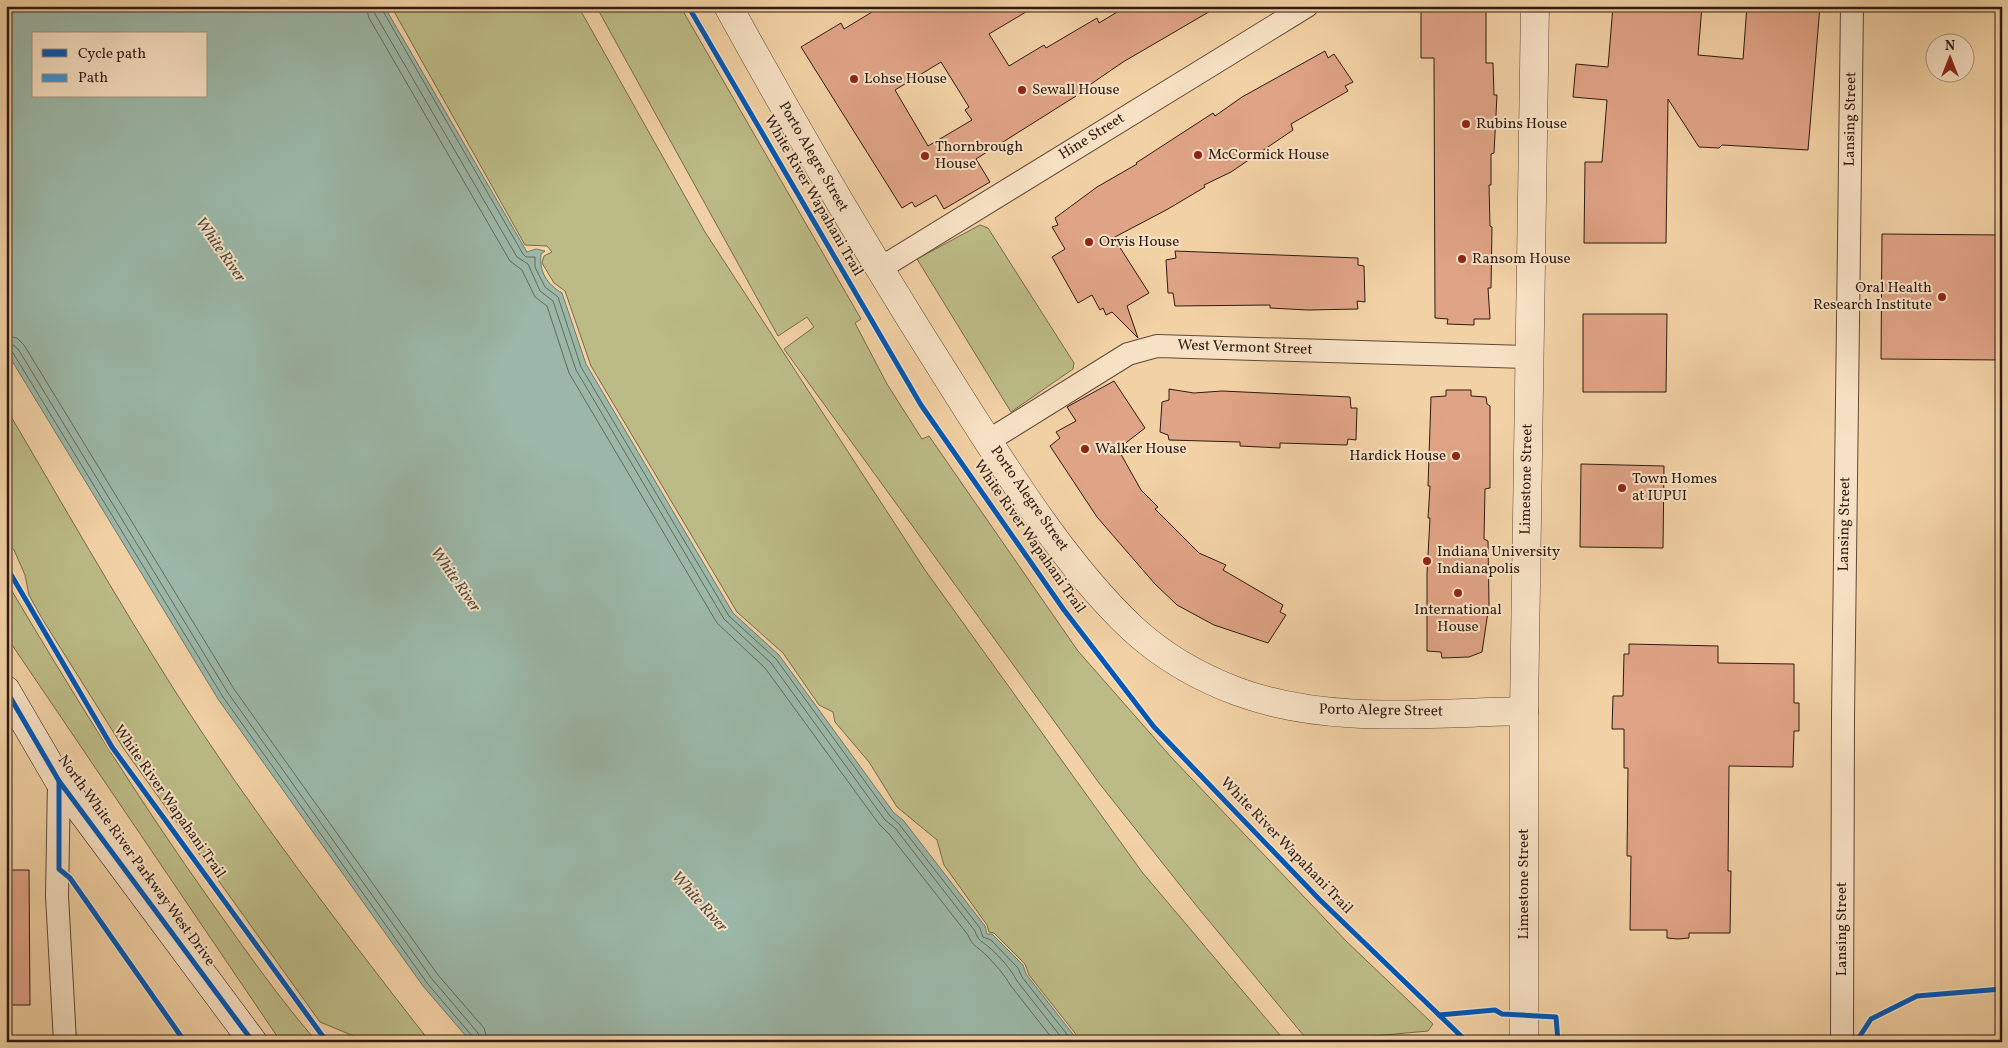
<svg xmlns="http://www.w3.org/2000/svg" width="2008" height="1048" font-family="Vollkorn,serif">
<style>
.green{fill:#bcbb85;stroke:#766b4c}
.water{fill:#9bb7a7;stroke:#70796b;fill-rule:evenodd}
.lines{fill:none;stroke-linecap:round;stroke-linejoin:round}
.shore{stroke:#65695c;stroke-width:1}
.building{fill:#dfa385;stroke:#2f1b12;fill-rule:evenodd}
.minor-casing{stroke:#604836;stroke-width:24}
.tertiary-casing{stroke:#604836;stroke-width:29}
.secondary-casing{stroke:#2f1b12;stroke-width:29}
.minor{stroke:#f7e1c4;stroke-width:22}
.tertiary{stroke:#f7e1c4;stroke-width:28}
.secondary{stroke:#f7e1c4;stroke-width:28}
.quiet{stroke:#3d94d3;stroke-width:4;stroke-dasharray:8 4;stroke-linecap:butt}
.cycleway-casing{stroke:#f7e1c4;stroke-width:8}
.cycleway{stroke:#0057b8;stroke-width:5}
.poi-dot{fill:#8f2418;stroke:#f7e1c4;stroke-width:2}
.labels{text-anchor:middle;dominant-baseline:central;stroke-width:4;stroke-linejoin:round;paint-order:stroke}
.poi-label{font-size:15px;fill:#2f1b12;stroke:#f7e1c4;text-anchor:start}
.street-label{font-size:15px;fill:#2f1b12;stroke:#f7e1c4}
.water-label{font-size:16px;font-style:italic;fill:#4f4a3f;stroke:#f7e1c4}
</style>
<rect width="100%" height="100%" fill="#f2d1a4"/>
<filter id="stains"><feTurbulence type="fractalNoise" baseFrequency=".004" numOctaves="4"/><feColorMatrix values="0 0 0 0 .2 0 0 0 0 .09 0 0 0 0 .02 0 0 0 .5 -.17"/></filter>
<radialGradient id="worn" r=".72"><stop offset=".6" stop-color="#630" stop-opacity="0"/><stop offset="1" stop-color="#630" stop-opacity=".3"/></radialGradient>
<!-- green -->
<g class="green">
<polygon points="391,6 578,6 705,232 925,570 1142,872 1285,1041 1082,1042 1029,975 1025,964 994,933 989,932 987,925 944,865 937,840 897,807 869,762 835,722 833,712 819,705 783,653 737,612 591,366 565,291 554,283 542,263 544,256 552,252 547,246 525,245"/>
<polygon points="596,6 680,6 861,319 855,323 887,384 922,439 929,436 1078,651 1171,757 1346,941 1433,1024 1428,1031 1309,1042 1195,904 1099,783 784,349 814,327 807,317 778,336"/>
<polygon points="980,225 988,228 1074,363 1073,369 1011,412 917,259"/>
<path d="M6,408C62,503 116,598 175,691C253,813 341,928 430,1042H368L320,1022L124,749L41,617L29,595L25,575L14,550L6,541Z"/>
<path d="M6,581C71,691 138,799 212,903C246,951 279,998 317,1042H281L6,636Z"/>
</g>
<!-- water -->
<path class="water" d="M6,6H384L527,252L536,249L545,251L541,254C539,272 547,284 562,293L586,364L733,613L779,655L894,813L903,820L985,926L987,934H992L1023,965L1026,974L1079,1042H471L423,986L218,699L6,351ZM34,34H206V96H34Z"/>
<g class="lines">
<!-- shore -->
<g class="shore">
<path d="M366,6L369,18L510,261L522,270L535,297L547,306L569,373L717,623L765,668L879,824L889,834L968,935C972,946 978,947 986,955C995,964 1004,974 1011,986L1055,1042"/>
<path d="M374,6L375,14L517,257L528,264L540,291L553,301L576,370L724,619L771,663L885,820L895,828L975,931C978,941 982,941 990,948C1000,957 1011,969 1017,981L1065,1042"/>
<polyline points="380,6 523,254 526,257 535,257 535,267 545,287 558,297 581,367 729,616 776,659 890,816 899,824 980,928 983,937 991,940 1018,968 1022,977 1073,1042"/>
<polyline points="6,336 17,338 24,345 234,689 438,975 484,1028 488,1042"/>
<polyline points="6,343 13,345 18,349 228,693 432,979 478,1033 480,1042"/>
<polyline points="6,350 13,353 223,697 427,983 473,1037 474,1042"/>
</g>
</g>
<!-- building -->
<g class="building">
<path d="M882,6H1036L989,34L1009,66L1044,45L1046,48L1097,18L1099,23L1127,6H1219L1123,62L1075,95L1076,96L976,159L990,182L944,209L936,195L915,207L912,202L902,208L801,47L841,23L844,29ZM941,62L969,107L965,110L972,120L928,146L895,90Z"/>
<polygon points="1421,6 1486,6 1486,63 1493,63 1494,95 1497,95 1494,153 1491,154 1491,185 1489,185 1490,226 1492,227 1491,288 1488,288 1490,319 1474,319 1474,325 1447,324 1448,319 1435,318 1434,58 1421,58"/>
<polygon points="1613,6 1702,6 1698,55 1743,59 1747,6 1820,6 1808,150 1722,145 1719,148 1699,147 1668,99 1666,243 1584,243 1585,162 1602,162 1607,100 1573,97 1576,64 1608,67"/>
<polygon points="1325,51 1328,58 1334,54 1353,82 1345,86 1348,91 1291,124 1293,130 1231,172 1204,185 1205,187 1168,209 1113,238 1115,241 1108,245 1119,246 1149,293 1127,306 1138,338 1112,312 1106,315 1103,308 1100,310 1092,295 1078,303 1052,257 1065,249 1052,227 1058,225 1055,218 1097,187 1137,164 1136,163 1213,113 1215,116 1242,97"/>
<polygon points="1882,234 2002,235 2002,360 1881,359"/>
<polygon points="1175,251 1358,258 1358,265 1364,266 1365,302 1357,301 1358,309 1308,310 1270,308 1270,305 1175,306 1173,293 1168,293 1166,260 1176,258"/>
<polygon points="1583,314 1667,314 1666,392 1583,392"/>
<polygon points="1114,381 1145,428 1118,449 1141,490 1158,507 1155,509 1199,553 1226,565 1223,570 1283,605 1280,612 1286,615 1268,643 1214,625 1177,605 1155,584 1097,517 1050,446 1060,438 1056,432 1076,421 1067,407"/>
<polygon points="1169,389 1194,393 1222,391 1350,397 1351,408 1357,408 1356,440 1348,439 1347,445 1280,443 1280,448 1240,446 1240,442 1169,440 1168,435 1160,432 1162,402 1169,400"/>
<polygon points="1446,390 1471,390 1471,396 1486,397 1487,404 1490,406 1490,488 1485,489 1484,539 1488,541 1489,605 1482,652 1469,657 1442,658 1441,652 1427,651 1427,574 1430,518 1428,518 1430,486 1428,486 1431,397 1446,396"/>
<polygon points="1581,464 1664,466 1663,548 1580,547"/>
<polygon points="1629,644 1718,646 1718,663 1794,664 1794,703 1799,703 1799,731 1794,731 1793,767 1729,766 1728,871 1731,871 1730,933 1689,933 1689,938 1678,939 1667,938 1667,930 1630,930 1631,856 1627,856 1628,768 1624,768 1624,729 1612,729 1613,696 1623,696 1624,654 1629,654"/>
<polygon points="6,870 29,870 30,1005 6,1005"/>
</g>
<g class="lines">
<!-- minor casing -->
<g class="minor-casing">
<g id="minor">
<polyline points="879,269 1307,6"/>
<polyline points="988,441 1128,354 1157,346 1529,357"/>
<polyline points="59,781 57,896 65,1042"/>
<polyline points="1842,1042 1843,715 1852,6"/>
</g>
</g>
<!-- tertiary casing -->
<g class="tertiary-casing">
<g id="tertiary">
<path d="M728,6C801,139 878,269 959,396C1008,473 1066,566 1132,628C1161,655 1199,677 1236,691C1327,725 1429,713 1524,711"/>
<polyline points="1524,1042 1524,711 1535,6"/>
</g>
</g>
<!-- secondary casing -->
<g class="secondary-casing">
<polyline id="secondary" points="6,690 59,781 253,1042"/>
</g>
<!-- minor -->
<use href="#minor" class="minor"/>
<!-- tertiary -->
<use href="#tertiary" class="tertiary"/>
<!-- secondary -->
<use href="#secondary" class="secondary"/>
<!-- quiet -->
<polyline class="quiet" points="1409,1042 1449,1039"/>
<!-- cycleway casing -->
<g class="cycleway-casing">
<g id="cycleway">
<polyline points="688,6 921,405 1064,610 1154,727 1319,899 1463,1038 1449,1039"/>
<polyline points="6,566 112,747 327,1042"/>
<polyline points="6,690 59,781 253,1042"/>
<polyline points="59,781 59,869 70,878 185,1042"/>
<polyline points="1439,1015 1495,1010 1502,1014 1556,1017 1558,1042"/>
<polyline points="1856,1042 1871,1019 1917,996 2002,989"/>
</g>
</g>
<!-- cycleway -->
<use href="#cycleway" class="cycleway"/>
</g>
<!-- markers -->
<g class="poi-dot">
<circle cx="854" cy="79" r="5"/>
<circle cx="1022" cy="90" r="5"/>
<circle cx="1466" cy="124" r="5"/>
<circle cx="1198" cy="155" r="5"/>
<circle cx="925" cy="156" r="5"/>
<circle cx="1089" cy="242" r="5"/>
<circle cx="1462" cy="259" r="5"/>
<circle cx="1942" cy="297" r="5"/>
<circle cx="1085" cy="449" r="5"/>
<circle cx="1456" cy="456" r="5"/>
<circle cx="1622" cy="488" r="5"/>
<circle cx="1427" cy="561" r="5"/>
<circle cx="1458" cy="593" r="5"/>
</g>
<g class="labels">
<!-- poi labels -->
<g class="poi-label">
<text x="864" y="79">Lohse House</text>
<text x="1032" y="90">Sewall House</text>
<text x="1476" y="124">Rubins House</text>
<text x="935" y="147">Thornbrough<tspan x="935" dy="17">House</tspan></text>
<text x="1208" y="155">McCormick House</text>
<text x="1099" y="242">Orvis House</text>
<text x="1472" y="259">Ransom House</text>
<text x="1932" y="288" text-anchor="end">Oral Health<tspan x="1932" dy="17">Research Institute</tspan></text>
<text x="1095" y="449">Walker House</text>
<text x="1446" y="456" text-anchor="end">Hardick House</text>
<text x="1632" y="479">Town Homes<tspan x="1632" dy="17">at IUPUI</tspan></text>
<text x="1437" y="552">Indiana University<tspan x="1437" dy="17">Indianapolis</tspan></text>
<text x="1458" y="610" text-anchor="middle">International<tspan x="1458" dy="17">House</tspan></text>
</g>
<!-- street labels -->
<g class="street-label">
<text transform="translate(1851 119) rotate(-89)">Lansing Street</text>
<text transform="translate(1092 137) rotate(-32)">Hine Street</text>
<text transform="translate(813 157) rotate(60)">Porto Alegre Street</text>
<text transform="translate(813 196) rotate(60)">White River Wapahani Trail</text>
<text transform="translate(1245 348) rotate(2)">West Vermont Street</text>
<text transform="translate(1527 479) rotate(-89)">Limestone Street</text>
<text transform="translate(1029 499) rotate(55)">Porto Alegre Street</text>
<text transform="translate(1845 524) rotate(-89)">Lansing Street</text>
<text transform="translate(1029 537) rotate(55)">White River Wapahani Trail</text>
<text transform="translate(1381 711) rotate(1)">Porto Alegre Street</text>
<text transform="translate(169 802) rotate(55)">White River Wapahani Trail</text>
<text transform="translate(1286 846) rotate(46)">White River Wapahani Trail</text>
<text transform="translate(136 861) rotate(54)">North White River Parkway West Drive</text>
<text transform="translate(1524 884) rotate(-90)">Limestone Street</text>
<text transform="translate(1842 929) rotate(-90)">Lansing Street</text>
</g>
<!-- water labels -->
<g class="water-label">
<text transform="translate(220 250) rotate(55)">White River</text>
<text transform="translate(455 580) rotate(55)">White River</text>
<text transform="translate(699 902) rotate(48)">White River</text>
</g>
</g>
<!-- margin -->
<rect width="2008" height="1048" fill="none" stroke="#f2d1a4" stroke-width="25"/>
<rect x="8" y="8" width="1993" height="1033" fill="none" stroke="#2f1b12" stroke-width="2.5"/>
<rect x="12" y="12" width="1983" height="1023" fill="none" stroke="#2f1b12"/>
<!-- legend -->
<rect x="32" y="32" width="175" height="65" fill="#f7e1c4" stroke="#a7927d"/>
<rect x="42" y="49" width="25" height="8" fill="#0057b8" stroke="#a7927d"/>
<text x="78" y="58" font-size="15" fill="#2f1b12">Cycle path</text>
<rect x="42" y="74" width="25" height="8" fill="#3d94d3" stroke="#a7927d"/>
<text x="78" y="82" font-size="15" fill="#2f1b12">Path</text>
<!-- north arrow -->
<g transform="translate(1950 58)"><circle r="24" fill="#f7e1c4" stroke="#a7927d"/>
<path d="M0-4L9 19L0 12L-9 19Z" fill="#8f2418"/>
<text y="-8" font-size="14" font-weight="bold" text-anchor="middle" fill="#2f1b12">N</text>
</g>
<rect width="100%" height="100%" filter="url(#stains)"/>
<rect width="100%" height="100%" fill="url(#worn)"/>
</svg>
